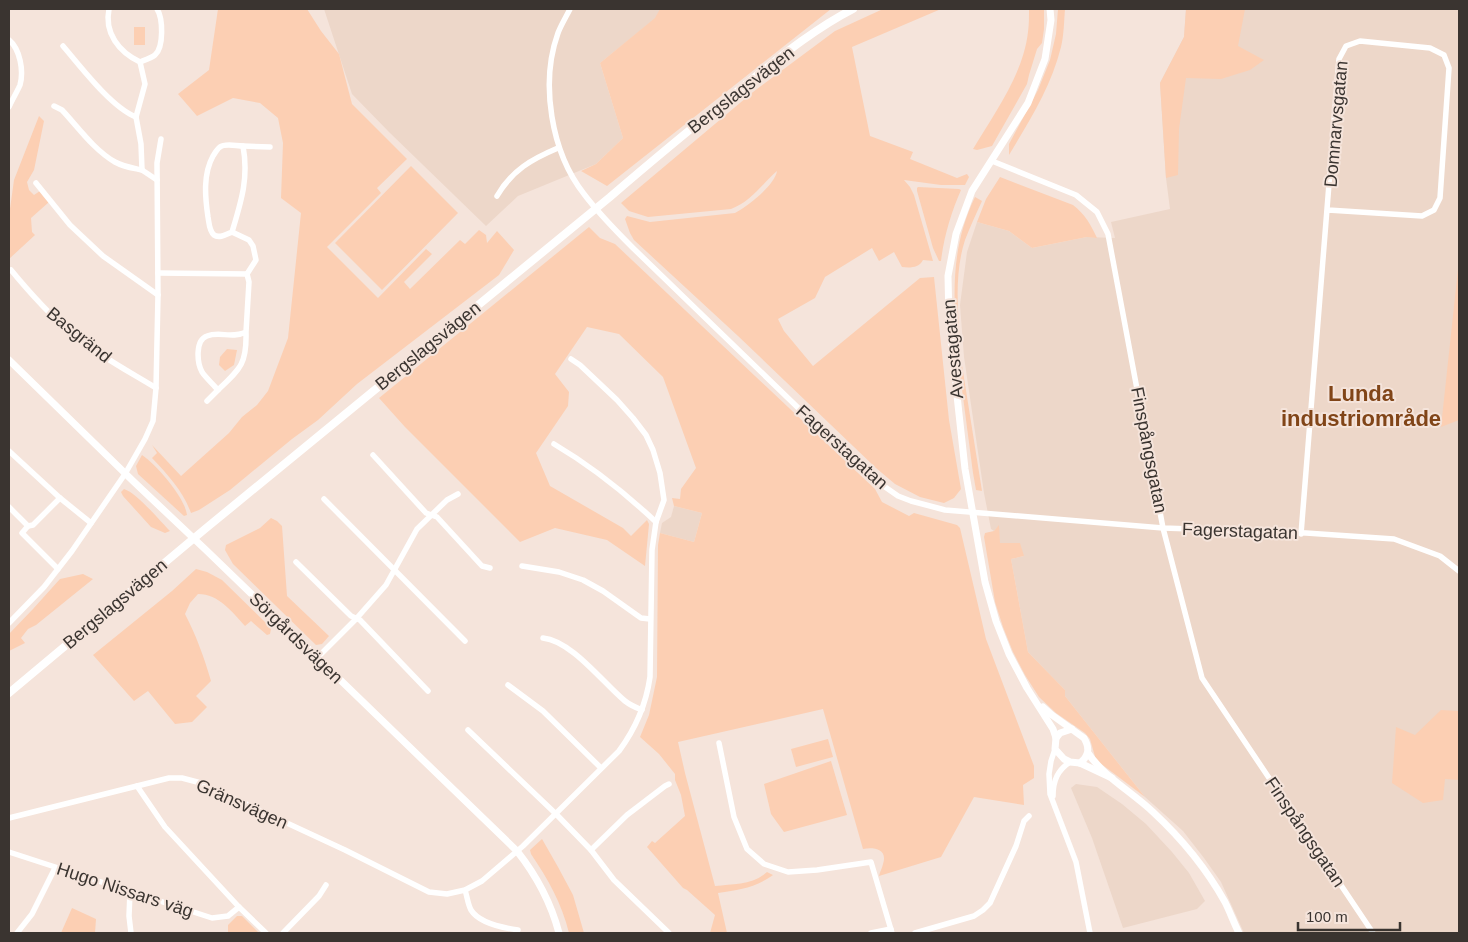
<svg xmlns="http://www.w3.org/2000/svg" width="1468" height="942" font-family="Helvetica,sans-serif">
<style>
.built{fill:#edd7c9}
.green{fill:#fccfb3}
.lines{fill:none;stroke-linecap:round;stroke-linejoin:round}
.minor{stroke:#fff;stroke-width:5.5}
.tertiary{stroke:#fff;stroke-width:7}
.secondary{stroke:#fff;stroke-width:8}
.labels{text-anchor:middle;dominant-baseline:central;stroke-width:4;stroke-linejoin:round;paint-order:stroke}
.street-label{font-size:18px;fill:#3a3430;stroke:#f5e4db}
.district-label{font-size:22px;font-weight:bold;fill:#814518;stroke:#f5e4db}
</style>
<rect width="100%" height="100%" fill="#f5e4db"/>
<!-- built -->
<g class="built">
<polygon points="324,9 661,9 656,18 600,63 623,138 596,164 518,196 486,226 389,132 352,94"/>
<polygon points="1186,9 1459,9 1459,933 1244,933 1221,882 1204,858 1183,831 1145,797 1065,696 1065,690 1028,652 1011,559 1024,556 999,544 999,526 994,531 991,529 984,493 964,357 960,305 967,252 977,222 1009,231 1032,248 1087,237 1115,238 1111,222 1170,209 1166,178 1160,83 1184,37"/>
<polygon points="674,506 702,513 694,542 660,533 662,523 671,517"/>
<polygon points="1076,784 1097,787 1122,804 1146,824 1172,852 1189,873 1205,901 1197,909 1123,928 1092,838 1071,788"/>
</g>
<!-- green -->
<g class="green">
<path d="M218,9H307L321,31L339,54L352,104L407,159L377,188L381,193L327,247L378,298L426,249L432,254L404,282L410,289L460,240L465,244L479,230L486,235L487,243L497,231L514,250L499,275L357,384L318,420L292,439L230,490L199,510L191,513C183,491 168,475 152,458L157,453L152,445L181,476L229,433L242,417L257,405L268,391L288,338L301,213L281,198L283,143L278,118L260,103L233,98L197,116L178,94L209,70Z"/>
<polygon points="660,9 831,9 607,186 581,171 596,164 623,138 600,63 655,18"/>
<path d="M883,9H941L852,47L870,136L913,152L910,159L957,178L967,174L969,177L965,185H941L904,180L910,187L914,195L933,261L923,260C919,268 910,268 902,267L894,252L879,261L872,248L825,277L815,298L778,319L784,331L813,366L920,278L934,277L949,420L961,489L954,498L944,503L920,497L895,484L876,468L738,336L634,240L630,233L625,219L627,216L650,222L735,213C748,206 775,185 777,171C762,184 751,202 731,209L648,217L629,211L621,203L753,92L835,31Z"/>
<path d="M1029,9H1044V29L1042,43L1037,49L1029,75L1027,84L992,146L977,150L973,149C995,112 1023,75 1028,32C1029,25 1029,17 1029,9Z"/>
<path d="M1058,9H1065C1064,21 1064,35 1061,47C1051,87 1030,120 1009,155V144L1038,90L1050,60L1056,34Z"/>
<polygon points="1186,9 1245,9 1238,46 1264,60 1250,70 1221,79 1186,78 1179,129 1178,175 1166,178 1160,83 1184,37"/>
<rect x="134" y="27" width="11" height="18"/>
<polygon points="39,116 44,121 34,170 27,182 29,190 34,195 40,191 49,202 31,218 32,232 35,235 9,259 9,216 14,180"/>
<polygon points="411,166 458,213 382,290 335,243"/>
<path d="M1000,177L1073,205C1085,214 1091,225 1097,238L1087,237L1032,248L1009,231L977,222L986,199Z"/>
<path d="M918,187L959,189L961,190C951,213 944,236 941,261H939L933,248L917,191V188Z"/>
<path d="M975,197L982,201C976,214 970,227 965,240C954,274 958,311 960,345H957C953,292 951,247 975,197Z"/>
<path d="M589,227L600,238L615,244L875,489L882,502L909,516L914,513L957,525L960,528L986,639L1034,766V778L1023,785L1024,805L974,797L941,857L879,876C880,871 882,869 883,864C888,849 874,847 863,849L823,709L678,742L685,773L715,886C733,884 753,885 767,872L773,875C753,889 740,889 718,893L727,933H710L715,915L687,890L683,888L647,847L652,841L655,843L685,816L681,795L675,780V774L659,754L640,737L649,715L657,677L658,545L660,533L694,542L702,513L674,506L672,498L680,499L681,489L696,468L663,377L619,334L587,327L555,374L569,392L568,406L536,453L550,486L623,528L631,536L647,520L649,524L645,566L607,540L555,528L520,542L405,427L379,398Z"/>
<polygon points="1459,260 1459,420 1441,427"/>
<polygon points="227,349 237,350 234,365 225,371 219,365 220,357"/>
<polygon points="958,359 961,359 982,491 976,490 973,473"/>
<path d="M142,455C157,465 185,498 187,515L184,516L138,474L136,466Z"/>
<path d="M124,489C137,493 160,521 170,531L165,533L151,527L123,496L121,492Z"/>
<polygon points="271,518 277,521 282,526 287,596 329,636 322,644 316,645 233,564 225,550 226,545 260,528"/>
<polygon points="999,525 1000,543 1020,543 1024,556 1011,559 1028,652 1065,690 1065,696 1145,797 1096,760 1090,739 1085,733 1056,713 1039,697 1025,675 1013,652 1003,627 995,602 984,537 985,533 994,531"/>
<path d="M196,569L207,572L222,580L267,624L271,629L270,634L267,635L251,621L245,626C232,612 219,594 198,594L190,603L185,614C196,635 204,657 211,681L196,696L207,707L192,722L175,724L148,691L134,701L93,655L172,591Z"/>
<polygon points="83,574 93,579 36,625 28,629 21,638 25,643 9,651 9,634 33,609 60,579"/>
<polygon points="1441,710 1459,711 1459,780 1445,779 1443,800 1423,803 1392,783 1396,727 1415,735"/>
<polygon points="828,739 833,757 796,767 791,749"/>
<polygon points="831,761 847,815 784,832 771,814 764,784"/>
<path d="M542,839L558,867L573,895L584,933H569C562,904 548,879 531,854L530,850Z"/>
<polygon points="72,908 96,919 95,933 61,933"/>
<polygon points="237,916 242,916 259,933 228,933 228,925"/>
</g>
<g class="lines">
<!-- minor -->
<g class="minor">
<path d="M109,9C104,33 119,52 140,62L145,84L136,117L141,144L142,170L157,180"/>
<path d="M570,9C566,17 561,25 558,33C540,83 551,152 584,194C599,214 616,231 633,248L851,459L868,475L898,496L911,501L945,510L1163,528L1306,533L1394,539L1440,556L1459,571"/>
<path d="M9,40C20,49 24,71 20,85C17,92 12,100 9,107"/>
<path d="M63,46C81,67 111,107 136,117"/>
<path d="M140,62C145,60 151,58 155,55C164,47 163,18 157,9"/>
<path d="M54,106L62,110C78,127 94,150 115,162C124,167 133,168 142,170"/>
<polyline points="243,146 270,147"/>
<polyline points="992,161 1076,195 1097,212 1108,234 1163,528 1202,678 1373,933"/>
<polyline points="36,183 70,225 103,256 158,295"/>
<path d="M497,196C512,170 532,159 558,148"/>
<path d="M232,232C227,234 219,239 214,235C209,231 209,222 208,217C205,197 203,174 213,156C215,153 217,149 220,147C225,143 236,146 243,146C249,178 241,202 232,232L249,240L253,246L256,260L247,274L249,282L246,332C231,339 220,331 207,336C195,340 197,363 202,372C206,378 213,384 218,390C240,369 247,364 246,332"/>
<path d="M11,270C30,293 50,315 72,334C98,355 128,371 156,388"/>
<polyline points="158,273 247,274"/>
<polyline points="207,401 218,390"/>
<path d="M554,444C593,467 623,491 656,522"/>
<polyline points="9,451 60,498 91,523"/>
<polyline points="373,455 426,513 437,517 482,566 490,568"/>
<polyline points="324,499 465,641"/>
<polyline points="9,507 28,526 22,533 58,569"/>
<polyline points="28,526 33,525 60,498"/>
<polyline points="1301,534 1339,59 1346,46 1360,41 1430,48 1444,55 1449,68 1440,198 1434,210 1422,216 1328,210"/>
<polyline points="296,562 351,616 360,620 428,691"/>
<polyline points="522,566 559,572 583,580 603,591 641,618 650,619"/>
<polyline points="9,623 44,587 72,551 125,474 145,439 153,421 156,388 158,295 157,163 161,139"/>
<path d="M543,638C572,641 603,683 625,701C630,705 637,708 642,710"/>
<polyline points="317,658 356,619 386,585 417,529 447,500 458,494"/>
<polyline points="508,685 543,711 601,768"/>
<polyline points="468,730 556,814 591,850 614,880 669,933"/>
<polyline points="719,743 734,817 747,849 764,864 788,872 817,870 871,862 892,933"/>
<polyline points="1055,749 1051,761 1049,774 1050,794 1076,862 1090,933"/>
<polyline points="137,786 165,827 239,907 266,933"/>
<path d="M1053,796C1053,780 1058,770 1070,762"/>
<path d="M9,818L169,778H182L201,783L345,850L429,892L447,894L465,890L482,881L523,846L619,751C636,728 646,705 650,677L652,550L656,522L664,500L660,473L653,450L646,435L633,418L617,400L580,365L571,359"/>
<polyline points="591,850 627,815 665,786 669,784"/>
<polyline points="9,852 212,918 228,916 239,907"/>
<path d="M465,890C467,896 468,905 471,910C479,923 504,928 518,930"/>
<polyline points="130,892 129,916 131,933"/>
<polyline points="17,933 32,914 55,868"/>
<polyline points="283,933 319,896 326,885"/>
<polyline points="871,933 891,929"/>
<polyline points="915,933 974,916 983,910 990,903 1016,846 1024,821 1029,816"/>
</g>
<!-- tertiary -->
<g class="tertiary">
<polyline points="1050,9 1051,20 1045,59 1028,103 972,191 956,234 948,276 949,322 965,469 985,582 996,621 1009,654 1027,688 1053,729 1056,738 1055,749 1064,759 1070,762 1080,763 1112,778"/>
<path d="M9,360L133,481L207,551L517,851C536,875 551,903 559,933"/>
<path d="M1043,707L1052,715L1084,738C1090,748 1089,756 1080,763"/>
<polyline points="1056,738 1060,733 1072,729"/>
<path d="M1088,753C1104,777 1132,792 1153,812C1181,838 1206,868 1225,902C1230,912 1234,923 1239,933"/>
</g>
<!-- secondary -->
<path class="secondary" d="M9,693L205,529L610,197C654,159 699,122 745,85C779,58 814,29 853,9"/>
</g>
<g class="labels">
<!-- street labels -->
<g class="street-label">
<text transform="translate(741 90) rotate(-38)">Bergslagsvägen</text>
<text transform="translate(1336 124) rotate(-85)">Domnarvsgatan</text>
<text transform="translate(79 335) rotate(39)">Basgränd</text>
<text transform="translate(428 346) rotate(-39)">Bergslagsvägen</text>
<text transform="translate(953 349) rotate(-95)">Avestagatan</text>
<text transform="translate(842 447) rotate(42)">Fagerstagatan</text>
<text transform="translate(1149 450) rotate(79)">Finspångsgatan</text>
<text transform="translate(1240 531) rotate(2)">Fagerstagatan</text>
<text transform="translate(115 604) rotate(-40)">Bergslagsvägen</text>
<text transform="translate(296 638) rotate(44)">Sörgårdsvägen</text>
<text transform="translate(242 804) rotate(24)">Gränsvägen</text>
<text transform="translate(1305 832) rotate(56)">Finspångsgatan</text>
<text transform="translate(125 890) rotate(18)">Hugo Nissars väg</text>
</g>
<!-- district labels -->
<g class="district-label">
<text x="1361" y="393">Lunda<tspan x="1361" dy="25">industriområde</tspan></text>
</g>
</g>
<!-- border -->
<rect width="1468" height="942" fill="none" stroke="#3a3430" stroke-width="20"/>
<!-- scale -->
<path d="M1298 922v8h102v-8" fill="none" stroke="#3a3430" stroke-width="2.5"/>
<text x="1306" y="922" font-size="15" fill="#3a3430" stroke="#f5e4db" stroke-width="4" paint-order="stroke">100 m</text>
</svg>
